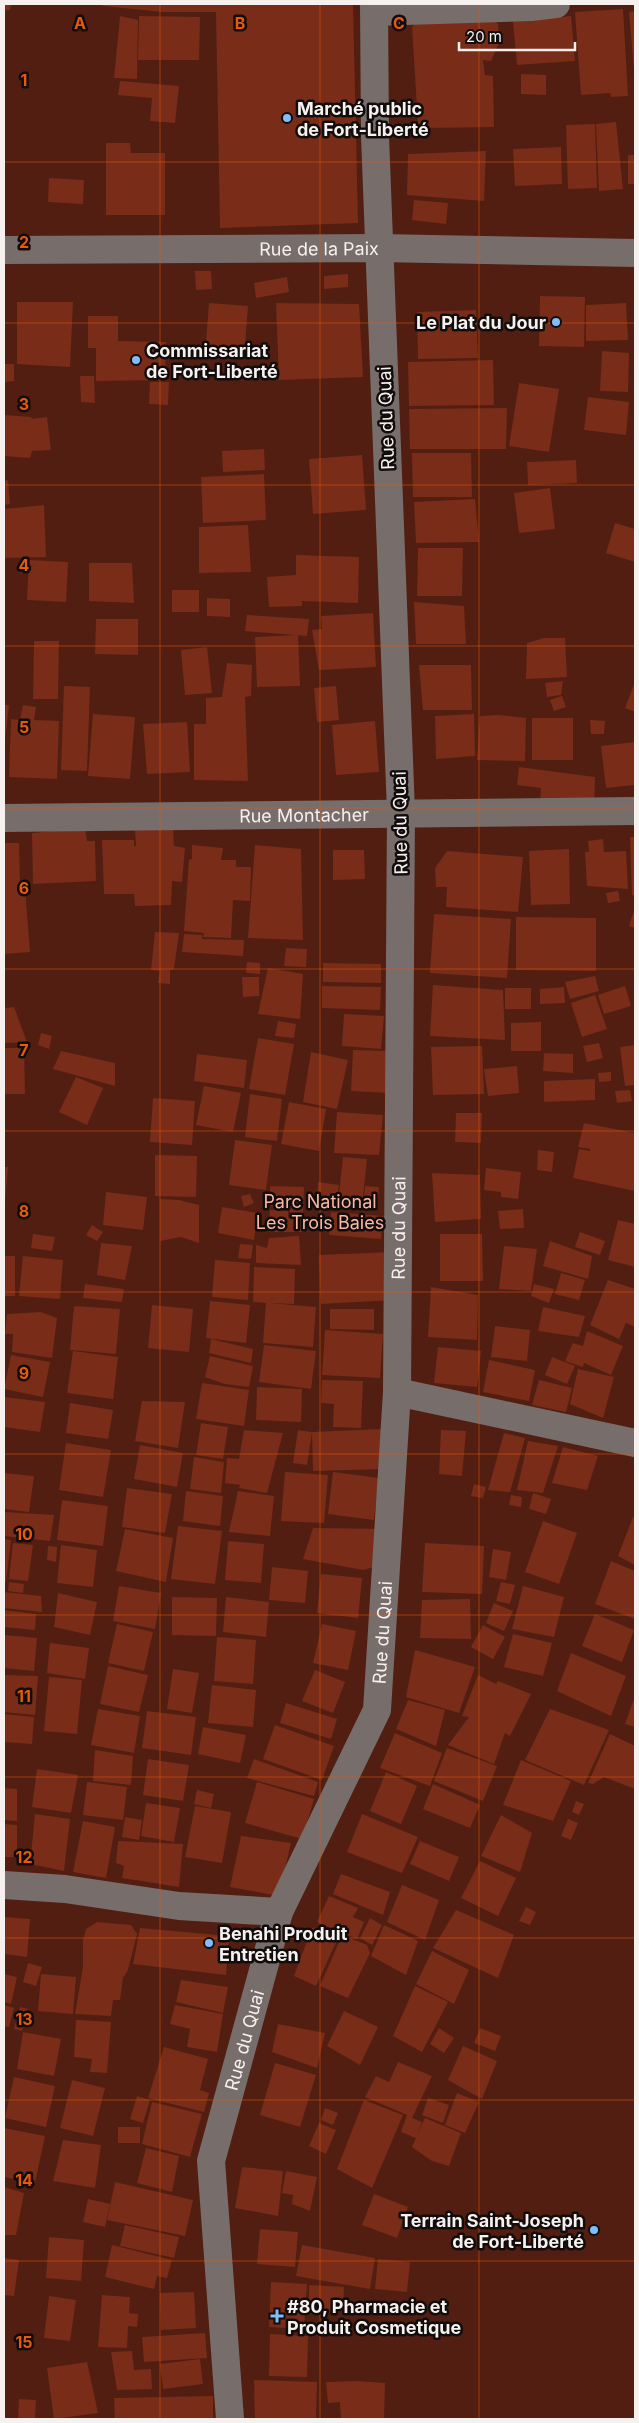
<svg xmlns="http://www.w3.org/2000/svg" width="639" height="2423" font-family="Inter,sans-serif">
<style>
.green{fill:#511e11}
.building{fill:#792c18}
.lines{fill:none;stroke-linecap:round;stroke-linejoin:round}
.minor{stroke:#776d6a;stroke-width:28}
.grid{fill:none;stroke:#e8590c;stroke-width:1;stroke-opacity:0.55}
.poi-dot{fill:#82bcfa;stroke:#100d0c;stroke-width:2}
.labels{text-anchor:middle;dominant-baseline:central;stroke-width:5;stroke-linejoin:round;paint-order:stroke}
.poi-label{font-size:18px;font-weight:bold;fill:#f6f0ee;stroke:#100d0c;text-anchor:start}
.street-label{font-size:18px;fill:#f6f0ee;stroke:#100d0c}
.park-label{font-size:18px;fill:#fdb7a5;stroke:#100d0c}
.grid-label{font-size:16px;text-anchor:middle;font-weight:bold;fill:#e8590c;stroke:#100d0c;stroke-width:5;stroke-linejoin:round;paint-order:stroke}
</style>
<rect width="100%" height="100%" fill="#2b2220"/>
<!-- green -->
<rect class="green" x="4" y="4" width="631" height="2415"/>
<!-- building -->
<g class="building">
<polygon points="4,4 11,4 10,10 4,10"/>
<polygon points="103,4 353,4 358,223 220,228 216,12 163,12 103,6"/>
<polygon points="623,9 628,96 611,97 610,93 581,95 575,12"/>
<polygon points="635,11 635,70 634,70 629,12"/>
<polygon points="488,15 498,24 499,43 491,61 483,60 485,75 493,76 494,127 423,128 424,124 418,124 412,27 421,17"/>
<polygon points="120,16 138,20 137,79 114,78"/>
<polygon points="139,16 200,17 199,60 138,60"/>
<polygon points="571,16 575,61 517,65 513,21"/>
<polygon points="521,74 546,75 546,95 521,94"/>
<polygon points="120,81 179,86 175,123 150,121 152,98 118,95"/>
<polygon points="616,122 623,189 599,191 596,124"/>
<polygon points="595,124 597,188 568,189 566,125"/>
<polygon points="106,143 130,143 131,153 165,153 165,215 106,215"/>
<polygon points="561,147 562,184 515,186 513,149"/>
<polygon points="486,151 484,201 407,195 408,154"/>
<rect x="628" y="155" width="7" height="29"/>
<polygon points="49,178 84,180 83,204 48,202"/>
<polygon points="414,200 448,203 446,224 412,220"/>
<polygon points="195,271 211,271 212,289 196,290"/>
<polygon points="348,274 348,287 324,289 324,276"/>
<polygon points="287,277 289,292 256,298 254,283"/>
<polygon points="540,296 585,297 584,347 539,346"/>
<polygon points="17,302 73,302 70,367 17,364"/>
<polygon points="209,303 248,306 244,358 205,355"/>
<polygon points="276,303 359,304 363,377 279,380"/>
<polygon points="626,303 628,340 586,341 586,305"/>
<polygon points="476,310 478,358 418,359 417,312"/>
<polygon points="88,316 118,316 118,341 166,342 165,380 96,381 96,348 88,348"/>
<polygon points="602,351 629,353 628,392 600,391"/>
<polygon points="493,360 494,405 409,406 408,362"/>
<polygon points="4,364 14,364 14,381 4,382"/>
<polygon points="80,376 94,376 95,403 81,402"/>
<polygon points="150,382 169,382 168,405 149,404"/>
<polygon points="519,383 559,389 549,452 509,446"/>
<polygon points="588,397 629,402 626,435 584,430"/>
<polygon points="507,408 506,449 410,449 409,409"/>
<polygon points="4,415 32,417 31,419 47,417 51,450 32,451 30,458 4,456"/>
<polygon points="264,449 265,470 223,472 222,451"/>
<polygon points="412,453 471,453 472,497 413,497"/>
<polygon points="362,455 366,510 313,514 309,459"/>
<polygon points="576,460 577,483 528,485 527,462"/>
<polygon points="264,474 266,520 203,523 201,477"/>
<polygon points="8,480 10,504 4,505 4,481"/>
<polygon points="550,488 555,529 519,533 514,493"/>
<polygon points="475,499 479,542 416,543 414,502"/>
<polygon points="44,505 46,557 4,558 4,509"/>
<polygon points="615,523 635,529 635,562 606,553"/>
<polygon points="248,525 251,572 199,573 199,527"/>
<polygon points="418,548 463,548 462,596 417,596"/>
<polygon points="296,555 359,557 358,603 302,601 302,606 269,607 267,577 296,575"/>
<polygon points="29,560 68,562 66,602 27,600"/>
<polygon points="89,563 132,563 134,603 89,601"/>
<rect x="172" y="590" width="27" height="22"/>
<polygon points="207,598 230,599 230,617 207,616"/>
<polygon points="414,602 464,606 466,644 416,644"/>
<polygon points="373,613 376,667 319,670 312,630 322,629 321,616"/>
<polygon points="247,615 309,619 307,636 245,631"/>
<polygon points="96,619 138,619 138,655 95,654"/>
<polygon points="298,635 300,686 257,687 255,637"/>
<polygon points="544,638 565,638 567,677 526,679 527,643"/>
<polygon points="34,641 59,641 58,699 33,699"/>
<polygon points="207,647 212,693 185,695 181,650"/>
<polygon points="227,663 252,665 251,696 245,697 248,781 194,780 194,724 206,724 206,698 222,697"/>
<polygon points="419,665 471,665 472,710 423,710"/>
<polygon points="563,681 561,695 547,697 545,683"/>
<polygon points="635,682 635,712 625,708"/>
<polygon points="64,686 90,687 87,771 61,770"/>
<polygon points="336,686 339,720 317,722 314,688"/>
<polygon points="562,696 566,707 554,711 550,700"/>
<polygon points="4,705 9,705 5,739 4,739"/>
<polygon points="23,705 36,707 34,720 59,721 57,779 9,777 11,719 20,720"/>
<polygon points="93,714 135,717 130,779 88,776"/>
<polygon points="474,714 475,756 436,759 435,716"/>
<polygon points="499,715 526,718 525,761 477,760 480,716"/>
<rect x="532" y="718" width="41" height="42"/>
<polygon points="590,720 605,721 604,734 591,734"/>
<polygon points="375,721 379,772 336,775 332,725"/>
<polygon points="187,722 190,772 147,774 143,724"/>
<polygon points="635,742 635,789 634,785 606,788 601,746"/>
<polygon points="519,767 595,777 594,808 540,806 541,788 517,785"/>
<polygon points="85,828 87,841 95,841 96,881 33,884 32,833"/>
<polygon points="173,828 174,846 185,848 182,882 172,881 171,905 135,906 134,894 104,894 102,840 134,840 134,846 136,846 135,829"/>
<polygon points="630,837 635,837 635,896 632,895"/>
<polygon points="603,839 604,852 626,851 628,889 587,886 585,852 589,852 588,841"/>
<polygon points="4,843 19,843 20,888 25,888 30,952 4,954"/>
<polygon points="192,845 223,848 221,860 236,860 236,867 251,867 250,901 233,900 231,938 203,937 204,933 184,931 189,860 192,859"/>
<polygon points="255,845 301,849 303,940 248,938"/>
<polygon points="569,849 570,904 531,905 529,851"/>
<polygon points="333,850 364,850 365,879 333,880"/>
<polygon points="447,851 523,857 518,912 446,907 447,887 436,887 435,868"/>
<polygon points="618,891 620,901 608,903 606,893"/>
<polygon points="635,907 635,928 629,926"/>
<polygon points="434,914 511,919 507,978 430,973"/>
<polygon points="516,917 596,918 596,971 516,970"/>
<polygon points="155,932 179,933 174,969 170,970 170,984 158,983 160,971 151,970"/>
<polygon points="184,934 202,935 202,939 244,940 243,956 182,952"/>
<polygon points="286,948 307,949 306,967 284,966"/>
<polygon points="247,962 260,963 260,974 246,973"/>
<polygon points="323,963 381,964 381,983 323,982"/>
<polygon points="268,968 303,974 300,1019 258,1014"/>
<polygon points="595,976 599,991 570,999 565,982"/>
<polygon points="242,977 259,977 259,996 243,997"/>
<polygon points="433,985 503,990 505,1040 430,1036"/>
<polygon points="322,986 381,987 380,1010 322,1008"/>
<polygon points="625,986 631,1006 604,1014 598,995"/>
<polygon points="564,987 565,1003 540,1004 540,989"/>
<rect x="505" y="988" width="26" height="21"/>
<polygon points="595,995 607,1029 582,1037 571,1003"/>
<polygon points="14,1007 27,1042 4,1043 4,1008"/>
<polygon points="344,1014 384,1016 381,1049 342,1046"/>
<polygon points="278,1021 296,1024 294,1038 275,1036"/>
<polygon points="541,1022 541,1051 511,1051 511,1023"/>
<polygon points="41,1033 52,1036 49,1049 38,1045"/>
<polygon points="258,1038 294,1044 285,1095 249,1089"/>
<polygon points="599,1043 603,1058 587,1062 583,1046"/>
<polygon points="635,1045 635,1085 625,1086 620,1047"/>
<polygon points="482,1046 484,1094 433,1095 431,1047"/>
<polygon points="4,1048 24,1048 25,1094 4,1094"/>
<polygon points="353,1050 389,1051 388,1093 351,1091"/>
<polygon points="61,1051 115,1063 115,1086 53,1069"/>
<polygon points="311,1052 348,1060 337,1109 303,1102"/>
<polygon points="544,1053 573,1054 573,1073 543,1071"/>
<polygon points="197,1054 247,1060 244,1088 194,1081"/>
<polygon points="517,1066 519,1093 488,1096 484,1069"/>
<polygon points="611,1072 611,1081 599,1082 598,1073"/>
<polygon points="76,1077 103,1088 87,1125 59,1112"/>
<polygon points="595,1079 595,1100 544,1102 544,1081"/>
<polygon points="204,1086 241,1093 233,1132 196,1125"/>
<polygon points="630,1090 632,1101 617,1103 615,1091"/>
<polygon points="250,1094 282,1099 277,1141 245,1137"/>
<polygon points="153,1098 195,1101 192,1145 150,1142"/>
<polygon points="289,1102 326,1109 319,1151 281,1144"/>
<polygon points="337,1112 383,1115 379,1155 334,1153"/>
<polygon points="456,1113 482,1113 481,1143 455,1142"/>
<polygon points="584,1123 635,1133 635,1191 573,1178 579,1149 590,1151 590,1149 578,1147"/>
<polygon points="235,1140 272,1145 266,1190 229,1185"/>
<polygon points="538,1150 554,1152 552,1172 537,1170"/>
<polygon points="155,1155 197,1156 196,1197 155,1196"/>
<polygon points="343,1157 367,1159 362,1206 338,1203"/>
<polygon points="4,1167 8,1167 5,1203 4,1203"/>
<polygon points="486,1168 521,1172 518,1199 501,1197 501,1192 484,1190"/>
<polygon points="432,1173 480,1175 481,1219 435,1222"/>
<polygon points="318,1182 339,1185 337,1197 317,1195"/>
<polygon points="270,1186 304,1187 303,1216 290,1216 290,1207 270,1206"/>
<polygon points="365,1186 379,1187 378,1200 364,1198"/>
<polygon points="106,1192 147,1197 143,1230 103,1225"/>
<polygon points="250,1194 254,1203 244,1207 241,1196"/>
<polygon points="160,1199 179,1200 199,1205 199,1243 181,1237 160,1241"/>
<polygon points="222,1207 258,1213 254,1240 218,1233"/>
<polygon points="523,1209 524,1228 500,1229 498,1211"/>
<polygon points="270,1210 288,1211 288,1218 305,1219 304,1232 269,1232"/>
<polygon points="331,1212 383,1216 381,1239 329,1235"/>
<polygon points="618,1220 635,1224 635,1267 608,1260"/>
<polygon points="92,1225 103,1232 97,1241 86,1235"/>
<polygon points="580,1232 605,1241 600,1255 575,1247"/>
<polygon points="33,1234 55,1237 52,1251 31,1248"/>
<polygon points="440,1234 482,1234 483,1281 440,1281"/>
<polygon points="299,1236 301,1265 256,1263 256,1245 267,1248 269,1238"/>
<polygon points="550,1241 592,1256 588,1279 543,1266"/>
<polygon points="101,1243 132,1246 125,1280 97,1275"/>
<polygon points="240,1244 253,1245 251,1259 238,1258"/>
<polygon points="504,1246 537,1249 531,1291 499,1289"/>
<polygon points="392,1252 394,1300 321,1304 319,1255"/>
<rect x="4" y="1256" width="11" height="40"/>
<polygon points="23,1256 63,1260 60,1299 19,1296"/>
<polygon points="215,1260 250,1263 248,1300 212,1297"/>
<polygon points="254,1267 295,1269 294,1304 269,1303 316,1307 313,1347 263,1343 266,1303 253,1302"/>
<polygon points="561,1273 585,1280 579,1300 555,1294"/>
<polygon points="608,1280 635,1289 635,1327 626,1323 619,1339 590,1325"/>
<polygon points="85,1284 124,1289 122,1302 83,1298"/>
<polygon points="534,1284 554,1289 549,1303 531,1296"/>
<polygon points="431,1287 478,1295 477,1340 428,1337"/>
<polygon points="210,1301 250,1305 246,1343 206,1338"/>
<polygon points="152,1305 193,1309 189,1352 148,1348"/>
<polygon points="74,1306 120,1309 116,1354 70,1350"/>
<polygon points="543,1307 585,1316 579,1337 538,1331"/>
<polygon points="330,1309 374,1309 374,1330 330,1329"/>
<polygon points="41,1312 57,1318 52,1358 12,1352 13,1334 5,1334 7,1314"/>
<polygon points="495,1326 530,1330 527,1361 491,1357"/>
<polygon points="325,1330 383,1334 380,1378 322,1375"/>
<polygon points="587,1331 623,1346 611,1375 584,1363 583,1367 565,1361 573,1343 583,1346"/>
<polygon points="211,1339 253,1349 251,1363 209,1353"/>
<polygon points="264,1345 316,1351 311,1389 259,1382"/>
<polygon points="438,1347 481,1351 477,1387 434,1383"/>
<polygon points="73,1351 118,1357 113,1399 67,1393"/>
<polygon points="11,1355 50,1362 43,1397 4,1389"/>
<polygon points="210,1356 253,1366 249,1387 225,1384 205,1377"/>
<polygon points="552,1357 575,1366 567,1384 545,1375"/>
<polygon points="489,1360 535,1370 529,1401 483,1392"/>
<polygon points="578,1369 614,1377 603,1418 570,1404"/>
<polygon points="322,1380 363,1381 361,1428 333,1427 334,1404 321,1403"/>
<polygon points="539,1380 572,1388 566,1412 532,1405"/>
<polygon points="202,1383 249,1390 244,1426 196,1419"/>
<polygon points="257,1387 302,1389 301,1422 256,1420"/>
<polygon points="4,1397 45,1402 40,1432 4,1427"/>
<polygon points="142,1401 185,1402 178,1448 135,1441"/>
<polygon points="70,1403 113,1410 108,1439 66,1433"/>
<polygon points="201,1423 228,1427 223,1459 196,1455"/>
<polygon points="381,1429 383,1469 313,1471 312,1432 307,1465 293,1463 298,1430 312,1432"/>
<polygon points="244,1430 283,1433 267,1493 239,1488 240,1485 225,1483 227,1458 239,1459"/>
<polygon points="441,1430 466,1431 462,1476 439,1474"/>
<polygon points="504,1433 525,1438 510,1492 488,1490"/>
<polygon points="528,1441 558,1446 543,1493 517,1490"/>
<polygon points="66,1443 111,1450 103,1497 59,1490"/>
<polygon points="140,1445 183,1453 177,1487 134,1479"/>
<polygon points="563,1447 598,1456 587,1490 552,1483"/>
<polygon points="194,1457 224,1462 221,1493 190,1489"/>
<polygon points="285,1472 328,1475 324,1523 281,1521"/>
<polygon points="333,1472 379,1478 374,1520 328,1514"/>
<polygon points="4,1473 34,1476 29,1512 4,1509"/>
<polygon points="474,1484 486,1487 483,1498 471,1496"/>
<polygon points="127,1488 172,1494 165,1533 122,1527"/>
<polygon points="186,1491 223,1496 220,1526 183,1521"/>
<polygon points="238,1491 274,1496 270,1536 229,1532"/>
<polygon points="533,1493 551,1499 546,1514 529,1509"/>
<polygon points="511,1495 522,1497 521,1507 509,1505"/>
<polygon points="62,1500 108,1506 103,1546 57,1540"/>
<polygon points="4,1512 54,1515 50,1541 4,1536"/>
<polygon points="633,1517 635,1518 635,1565 618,1556"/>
<polygon points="543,1521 577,1533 559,1584 525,1572"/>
<polygon points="178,1526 222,1531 215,1584 171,1579"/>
<polygon points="313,1528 387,1529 382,1565 363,1570 303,1559"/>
<polygon points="125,1529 173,1538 166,1582 116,1571"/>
<polygon points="4,1539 11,1540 6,1582 4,1581"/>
<polygon points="228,1541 264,1544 261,1583 225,1580"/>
<polygon points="13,1543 33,1545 28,1581 9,1579"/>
<polygon points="425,1543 484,1546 482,1594 422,1592"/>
<polygon points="61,1545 97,1550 93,1587 57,1583"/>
<polygon points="48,1546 57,1547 56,1562 47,1560"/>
<polygon points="493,1549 511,1552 506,1580 489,1577"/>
<polygon points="611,1561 635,1571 635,1619 595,1604"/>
<polygon points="272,1567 308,1571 305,1603 269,1600"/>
<polygon points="321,1574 362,1578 358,1618 317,1613"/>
<polygon points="9,1582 24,1584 23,1593 8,1591"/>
<polygon points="501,1582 515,1585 510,1604 496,1601"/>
<polygon points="119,1586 161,1593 155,1629 113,1621"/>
<polygon points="523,1586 564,1597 554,1637 512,1629"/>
<polygon points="4,1592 41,1596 42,1612 4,1608"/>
<polygon points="58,1593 97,1602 90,1635 54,1627"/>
<polygon points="172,1597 217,1598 216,1636 172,1635"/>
<polygon points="226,1597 269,1602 266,1637 223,1632"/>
<polygon points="470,1599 471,1639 420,1638 422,1600"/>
<polygon points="494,1603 513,1611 504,1631 486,1623"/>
<polygon points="4,1610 36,1614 35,1630 4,1627"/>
<polygon points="595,1614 634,1630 622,1662 582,1646"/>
<polygon points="117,1624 153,1632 144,1671 108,1663"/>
<polygon points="322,1624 356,1631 348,1670 313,1663"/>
<polygon points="483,1625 505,1637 493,1659 471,1647"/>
<polygon points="513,1634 552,1643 543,1676 504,1667"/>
<polygon points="4,1635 37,1638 34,1671 4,1668"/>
<polygon points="217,1637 256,1640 253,1684 214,1681"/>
<polygon points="50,1643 89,1648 85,1679 47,1673"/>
<polygon points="415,1650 475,1667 459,1713 406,1697"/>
<polygon points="571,1653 626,1676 611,1716 557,1691"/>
<polygon points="108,1666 148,1675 139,1712 100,1704"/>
<polygon points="173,1669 199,1673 192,1713 167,1709"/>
<polygon points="315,1670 345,1682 333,1713 302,1701"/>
<polygon points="4,1675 38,1676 35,1715 4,1712"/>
<polygon points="478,1675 496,1684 498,1681 531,1694 510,1736 505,1733 494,1764 448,1745 469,1717 462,1716"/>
<polygon points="49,1677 82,1680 77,1734 44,1731"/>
<polygon points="212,1685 256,1690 253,1727 208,1723"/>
<polygon points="635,1696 635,1727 625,1724"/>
<polygon points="408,1700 445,1710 436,1746 396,1729"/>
<polygon points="286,1703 337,1719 331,1739 280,1723"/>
<polygon points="98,1709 140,1716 134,1753 91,1745"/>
<polygon points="550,1709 609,1730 584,1785 525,1760"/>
<polygon points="147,1711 196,1717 191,1755 142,1748"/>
<polygon points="4,1714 34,1717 32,1744 4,1742"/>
<polygon points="275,1725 334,1746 322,1780 263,1759"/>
<polygon points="203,1727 246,1735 240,1763 198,1754"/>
<polygon points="395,1733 442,1753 430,1786 380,1768"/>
<polygon points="610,1734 635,1746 635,1789 604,1777 593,1784 588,1783"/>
<polygon points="447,1748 497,1766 483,1801 434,1781"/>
<polygon points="95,1750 133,1756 131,1785 93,1781"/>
<polygon points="148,1759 189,1765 183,1801 143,1795"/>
<polygon points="254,1759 318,1782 314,1796 247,1778"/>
<polygon points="521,1760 571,1781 553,1821 503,1805"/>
<polygon points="37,1769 78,1775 71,1813 32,1807"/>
<polygon points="386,1772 417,1786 401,1824 370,1811"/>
<polygon points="87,1782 127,1787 123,1820 83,1815"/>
<polygon points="257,1782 314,1799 302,1839 245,1823"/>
<polygon points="433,1784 480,1805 470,1828 423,1809"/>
<polygon points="4,1788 17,1789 17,1821 4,1820"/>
<polygon points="197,1790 214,1794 211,1808 194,1804"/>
<polygon points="576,1801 584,1804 579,1815 572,1812"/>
<polygon points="146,1803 180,1808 174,1842 141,1836"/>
<polygon points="195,1806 231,1812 222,1863 185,1857"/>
<polygon points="35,1814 70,1819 64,1871 30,1864"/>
<polygon points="362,1814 418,1837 402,1873 347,1852"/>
<polygon points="501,1815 532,1833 520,1872 481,1856"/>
<polygon points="125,1817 142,1820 139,1840 122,1837"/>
<polygon points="568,1819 578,1823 571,1840 561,1836"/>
<polygon points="83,1821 115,1827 106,1878 73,1872"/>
<polygon points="4,1824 17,1825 17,1857 4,1857"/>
<polygon points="241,1836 291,1843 279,1896 230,1887"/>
<polygon points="118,1841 183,1844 179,1887 122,1878 124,1866 116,1863"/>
<polygon points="420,1841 459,1857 449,1881 410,1864"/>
<polygon points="480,1861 516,1878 498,1916 461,1898"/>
<polygon points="341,1874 390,1892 383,1915 333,1894"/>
<polygon points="402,1885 439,1900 425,1940 387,1922"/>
<polygon points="329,1896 358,1908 353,1917 364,1922 357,1939 317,1922"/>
<polygon points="526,1907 536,1912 530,1925 519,1921"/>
<polygon points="456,1910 514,1935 498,1978 433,1948"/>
<polygon points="4,1917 30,1919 27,1957 4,1954"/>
<polygon points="370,1918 382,1925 372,1945 360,1938"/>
<polygon points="97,1922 131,1925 137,1934 128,1970 123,1978 120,2000 113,2000 111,2016 75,2014 83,1967 83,1940 86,1929"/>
<polygon points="384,1925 418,1941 406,1975 371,1956"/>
<polygon points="322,1927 340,1934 316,1986 294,1976 312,1928"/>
<polygon points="140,1928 229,1936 226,1975 133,1964"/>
<polygon points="342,1935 367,1945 370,1953 348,1998 320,1986"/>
<polygon points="432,1951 469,1970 454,2004 416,1984"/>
<polygon points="28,1963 42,1967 36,1986 23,1982"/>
<polygon points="4,1974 17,1977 11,2004 4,2002"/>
<polygon points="41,1974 76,1977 73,2014 38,2011"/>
<polygon points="181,1980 228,1987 223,2013 176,2002"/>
<polygon points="415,1986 448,2002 422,2052 393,2036"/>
<polygon points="4,2005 14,2008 9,2027 4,2026"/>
<polygon points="175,2005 223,2014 217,2052 187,2047 190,2029 170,2024"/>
<polygon points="20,2007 28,2009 22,2031 14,2029"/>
<polygon points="344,2011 378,2027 360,2065 327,2046"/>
<polygon points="76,2020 111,2022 107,2073 90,2072 92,2059 74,2057"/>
<polygon points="278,2024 325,2033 317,2068 272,2052"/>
<polygon points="439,2028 454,2038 444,2053 430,2044"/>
<polygon points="480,2028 501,2036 495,2051 474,2043"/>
<polygon points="23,2032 61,2039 54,2076 17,2069"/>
<polygon points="463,2046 497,2061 482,2099 448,2080"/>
<polygon points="164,2047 208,2059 200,2090 209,2093 204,2112 148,2098"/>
<polygon points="398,2062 432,2076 412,2118 422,2122 417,2134 425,2118 461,2133 449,2166 432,2161 412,2147 416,2138 401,2132 407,2115 365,2097 376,2076 389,2082"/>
<polygon points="275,2063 316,2075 300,2127 260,2115"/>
<polygon points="14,2077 55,2086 46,2127 5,2118"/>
<polygon points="72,2080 105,2088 93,2136 60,2128"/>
<polygon points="457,2093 479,2102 465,2133 445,2125"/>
<polygon points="137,2096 150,2100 143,2123 130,2119"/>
<polygon points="428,2098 449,2105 443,2123 422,2115"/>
<polygon points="364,2100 403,2115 372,2188 337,2169"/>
<polygon points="152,2102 202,2114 190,2157 142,2144"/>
<polygon points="325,2108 338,2113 333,2125 321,2120"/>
<polygon points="319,2123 336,2130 326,2154 309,2146"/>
<rect x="118" y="2127" width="22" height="16"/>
<polygon points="4,2128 45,2136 35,2183 4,2177"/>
<polygon points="63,2140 101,2145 95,2188 53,2181"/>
<polygon points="146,2148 179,2156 172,2192 137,2183"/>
<polygon points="242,2167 283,2171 278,2216 235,2208"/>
<polygon points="286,2171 317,2177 310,2211 292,2204 293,2195 282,2193"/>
<polygon points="115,2182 193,2200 185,2236 107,2220"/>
<polygon points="4,2187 24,2193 16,2235 4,2235"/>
<polygon points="374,2194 408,2207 397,2238 362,2225"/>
<polygon points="88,2199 110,2204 105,2227 83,2222"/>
<polygon points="125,2225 179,2237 174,2258 120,2246"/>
<polygon points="260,2229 298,2232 295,2267 257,2264"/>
<polygon points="49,2237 84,2240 81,2281 46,2278"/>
<polygon points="112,2245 172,2260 167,2278 157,2276 154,2289 105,2277"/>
<polygon points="302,2245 375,2258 370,2289 296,2276"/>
<polygon points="4,2258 19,2260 14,2296 4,2295"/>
<polygon points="378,2259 410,2262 407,2292 375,2289"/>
<polygon points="271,2282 307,2284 304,2329 269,2327"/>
<polygon points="309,2285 344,2287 343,2311 309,2310"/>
<polygon points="194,2292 196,2328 161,2330 160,2293"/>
<polygon points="102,2295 130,2297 129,2313 138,2314 137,2327 128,2326 127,2348 98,2347"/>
<polygon points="49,2296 76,2300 70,2341 44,2338"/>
<polygon points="205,2333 207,2358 144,2362 142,2337"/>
<polygon points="270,2334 308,2336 307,2377 269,2376"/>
<polygon points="132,2351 134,2370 151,2369 152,2389 117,2390 111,2352"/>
<polygon points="200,2359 203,2384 163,2389 160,2364"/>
<polygon points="87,2362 98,2413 54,2419 47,2368"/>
<polygon points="254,2380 317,2382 316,2419 255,2419"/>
<polygon points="357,2381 385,2383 384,2419 341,2419 340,2402 328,2403 326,2382"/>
<polygon points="213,2396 213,2419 115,2419 114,2398"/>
<polygon points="19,2399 36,2400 35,2419 18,2419"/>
</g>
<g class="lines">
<!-- minor -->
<g class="minor">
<polyline points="374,12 531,7 556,4"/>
<path id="s1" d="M4,250L379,248L635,253"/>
<path id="s2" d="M4,818L635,811"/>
<polyline points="397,1392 635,1443"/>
<polyline points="4,1885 65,1889 179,1906 279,1912"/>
<path id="s3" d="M230,2419L211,2161L279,1912L377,1710L397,1392L401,812L375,136L374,4"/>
</g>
</g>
<!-- grid -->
<path class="grid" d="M160,4V2419M320,4V2419M479,4V2419M4,162H635M4,323H635M4,485H635M4,646H635M4,808H635M4,969H635M4,1131H635M4,1292H635M4,1454H635M4,1615H635M4,1777H635M4,1938H635M4,2100H635M4,2261H635"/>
<!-- markers -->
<g class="poi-dot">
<circle cx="287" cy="118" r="5"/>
<circle cx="556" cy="322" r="5"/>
<circle cx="136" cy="360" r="5"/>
<circle cx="209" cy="1943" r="5"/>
<circle cx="594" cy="2230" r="5"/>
<path d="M274.5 2308.5h5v5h5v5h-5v5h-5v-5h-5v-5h5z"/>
</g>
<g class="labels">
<!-- poi labels -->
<g class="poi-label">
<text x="297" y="108">Marché public<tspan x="297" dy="21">de Fort-Liberté</tspan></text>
<text x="546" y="322" text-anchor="end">Le Plat du Jour</text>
<text x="146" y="350">Commissariat<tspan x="146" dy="21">de Fort-Liberté</tspan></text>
<text x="219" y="1933">Benahi Produit<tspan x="219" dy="21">Entretien</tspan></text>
<text x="584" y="2220" text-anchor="end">Terrain Saint-Joseph<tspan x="584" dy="21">de Fort-Liberté</tspan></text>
<text x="287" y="2306">#80, Pharmacie et<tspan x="287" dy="21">Produit Cosmetique</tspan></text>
</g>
<!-- street labels -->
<g class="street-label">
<text stroke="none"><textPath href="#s1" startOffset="315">Rue de la Paix</textPath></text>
<text transform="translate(386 418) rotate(-92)">Rue du Quai</text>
<text stroke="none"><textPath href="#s2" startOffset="300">Rue Montacher</textPath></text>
<text transform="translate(400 823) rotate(-91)">Rue du Quai</text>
<text stroke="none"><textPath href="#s3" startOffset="1224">Rue du Quai</textPath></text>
<text stroke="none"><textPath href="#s3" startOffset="819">Rue du Quai</textPath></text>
<text stroke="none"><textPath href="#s3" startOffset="384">Rue du Quai</textPath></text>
</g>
<!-- park labels -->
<g class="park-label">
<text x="320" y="1201">Parc National<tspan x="320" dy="21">Les Trois Baies</tspan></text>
</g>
</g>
<g class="grid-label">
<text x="80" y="29">A</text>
<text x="240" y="29">B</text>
<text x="399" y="29">C</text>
<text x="24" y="86">1</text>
<text x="24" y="248">2</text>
<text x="24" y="410">3</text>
<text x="24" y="571">4</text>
<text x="24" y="733">5</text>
<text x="24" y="894">6</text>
<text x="24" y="1056">7</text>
<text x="24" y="1217">8</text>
<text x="24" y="1379">9</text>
<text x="24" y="1540">10</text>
<text x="24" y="1702">11</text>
<text x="24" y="1863">12</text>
<text x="24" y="2025">13</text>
<text x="24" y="2186">14</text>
<text x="24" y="2348">15</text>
</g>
<!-- border -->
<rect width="639" height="2423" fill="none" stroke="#f6f0ee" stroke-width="10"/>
<!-- scale -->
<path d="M459 42v8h116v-8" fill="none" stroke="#f6f0ee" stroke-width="2.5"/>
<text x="466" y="42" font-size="15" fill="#f6f0ee" stroke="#100d0c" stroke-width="4" paint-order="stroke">20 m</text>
</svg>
